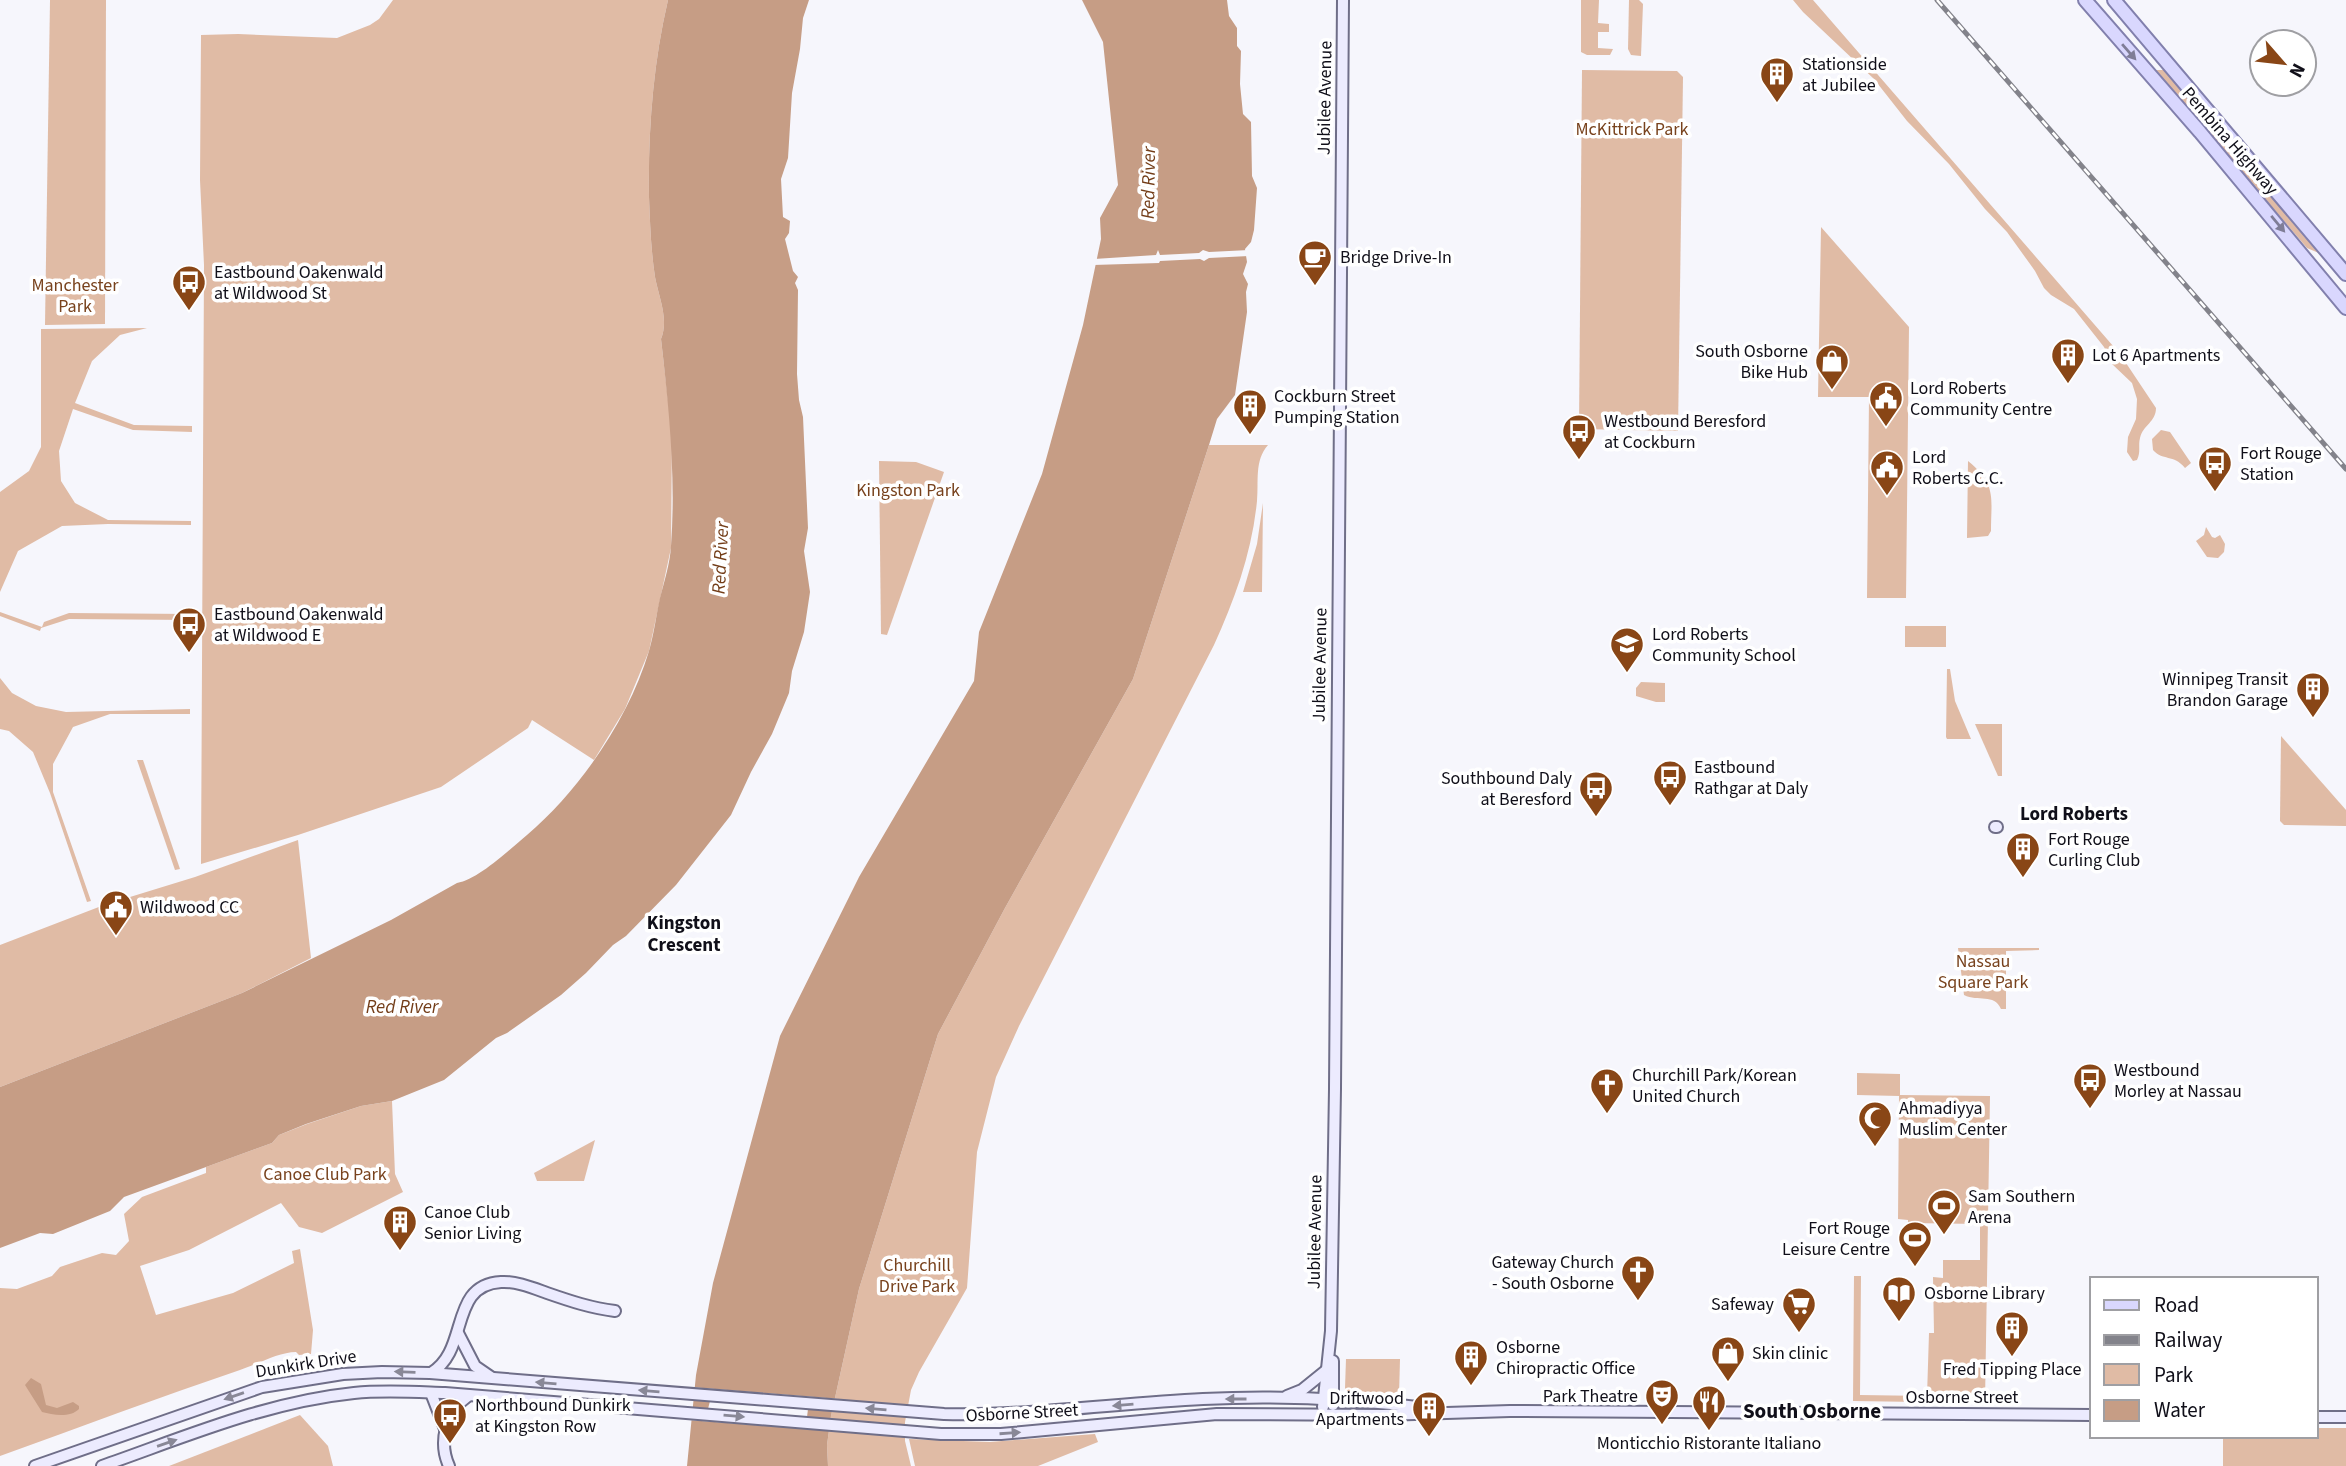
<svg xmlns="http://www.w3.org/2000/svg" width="2346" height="1466" font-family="'Source Sans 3',sans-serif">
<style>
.green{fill:#e0bba5}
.water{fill:#c69d85}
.pier{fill:#f6f6fc}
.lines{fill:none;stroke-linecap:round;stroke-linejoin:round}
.secondary-casing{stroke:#6f6e88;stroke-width:14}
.primary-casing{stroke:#8280ad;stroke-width:16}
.secondary{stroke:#ecebfe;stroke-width:10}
.primary{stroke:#d9d7fe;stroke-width:12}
.rail-casing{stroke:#83838b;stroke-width:5}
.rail{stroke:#fff;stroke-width:2.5;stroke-dasharray:8;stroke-linecap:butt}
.oneway{fill:#7f7d97}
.oneway2{fill:#898897}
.labels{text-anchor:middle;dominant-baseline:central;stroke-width:7;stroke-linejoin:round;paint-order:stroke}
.poi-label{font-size:18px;fill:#100f19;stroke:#fff;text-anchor:start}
.street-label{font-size:18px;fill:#100f19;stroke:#fff}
.park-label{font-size:18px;fill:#78421d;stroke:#fff}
.water-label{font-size:19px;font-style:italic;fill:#733d18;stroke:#fff}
.neighbourhood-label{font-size:19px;font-weight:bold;fill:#100f19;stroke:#fff}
.quarter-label{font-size:21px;font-weight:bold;fill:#100f19;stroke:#fff}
</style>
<rect width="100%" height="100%" fill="#f6f6fc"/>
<!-- green -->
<g class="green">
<polygon points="50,0 106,0 105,324 45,325"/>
<path d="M393,0H668C653,64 648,131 649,197C650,223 651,251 655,277C659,298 669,319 661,339L672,435L671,548L649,651L625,709L594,760L532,720L528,728L441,787L298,835L201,864L204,265L200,180L201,35L238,34L337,38L370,25L379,19Z"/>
<polygon points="1581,0 1599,0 1598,23 1609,24 1609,32 1598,32 1598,48 1613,49 1610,55 1587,55 1581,52"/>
<polygon points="1629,0 1639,0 1643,4 1641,56 1631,55 1628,49"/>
<path d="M1793,0H1813L2120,354L2156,408C2156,422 2143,425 2140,438C2138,446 2141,452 2137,460L2133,461L2127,452L2128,437L2136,419L2137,399L2132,383L2112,364L2104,347L2074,309L2051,295L2044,288L2035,271L2007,232L1985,209L1949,164L1907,121L1874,79L1803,12Z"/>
<polygon points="1582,70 1677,71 1683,77 1678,431 1579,429"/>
<polygon points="2154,70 2167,70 2209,120 2199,122"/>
<polygon points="2211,128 2216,129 2321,254 2307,248 2208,132"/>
<polygon points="1821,227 1909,327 1906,598 1867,598 1869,397 1818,397"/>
<polygon points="147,328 120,335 92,361 75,403 134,425 192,426 192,432 133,430 73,409 59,451 61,481 75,503 108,520 191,521 191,525 108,524 62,526 18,551 0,592 0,492 29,471 41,447 41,329"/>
<path d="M2161,430L2170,432L2191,463L2185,468C2174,454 2162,461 2153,450L2152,439Z"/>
<path d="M1209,445H1268C1254,461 1259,482 1257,501C1252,552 1235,599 1214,645L1019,1026L996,1077L977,1152L967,1288L919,1372L911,1390L905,1422V1441L911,1466H828L827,1445L831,1416L859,1289L938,1034L1005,908L1133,679Z"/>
<polygon points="879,461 916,462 944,472 887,635 881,634"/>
<path d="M1968,461C1997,485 1991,497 1991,531L1988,536L1967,538Z"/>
<polygon points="1263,503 1262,592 1243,592 1257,544"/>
<polygon points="2206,527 2212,537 2215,538 2220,535 2225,544 2224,552 2218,558 2207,557 2196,541 2204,535"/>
<polygon points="0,612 42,627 44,622 69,613 191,614 191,620 69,619 41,628 40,631 0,616"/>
<rect x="1905" y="626" width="41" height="21"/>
<polygon points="1947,669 1950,669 1955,701 1971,739 1947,739 1946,737"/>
<polygon points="0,678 12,693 36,706 66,712 190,709 190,714 110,714 73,727 53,764 53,792 91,901 87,902 50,793 33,752 9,731 0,729"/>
<polygon points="1641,682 1665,683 1665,702 1656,702 1636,696 1636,688"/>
<polygon points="1975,724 2002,724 2002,776 1998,776"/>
<polygon points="2281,736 2346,810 2346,826 2284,825 2280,821"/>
<polygon points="137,760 143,760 180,869 175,870"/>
<polygon points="298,840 311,958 242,993 0,1087 0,945 104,905 195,877"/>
<path d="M1958,948H2039V950L2006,951V1009H2001C1994,993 1978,1002 1964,995Z"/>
<polygon points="1857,1073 1900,1074 1900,1095 1990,1096 1985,1403 1853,1401 1854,1276 1861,1276 1860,1395 1927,1396 1929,1333 1934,1333 1933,1277 1943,1278 1943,1260 1980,1260 1980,1224 1908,1223 1908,1220 1898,1219 1899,1096 1857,1095"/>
<path d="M392,1101L395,1174L403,1192L322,1233L299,1227L281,1203L189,1250L140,1266L156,1315L233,1293L294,1263L292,1251L300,1249L313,1330L311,1354L299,1355L296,1352C279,1352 258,1364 240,1370C160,1397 80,1427 0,1456V1288L17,1289L52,1276L60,1267L102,1253L116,1255L129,1241L124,1214L142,1197L206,1173V1167L272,1143L279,1135L307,1124L361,1106Z"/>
<polygon points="595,1140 584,1181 537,1181 534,1173"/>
<polygon points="1346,1359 1400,1359 1399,1396 1349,1393 1345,1388"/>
<polygon points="300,1415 328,1446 333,1466 169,1466"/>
<polygon points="2316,1428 2346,1428 2346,1466 2223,1466 2223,1436 2316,1436"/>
<polygon points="1095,1434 1098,1442 1038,1466 915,1466 909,1439 990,1442"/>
</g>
<!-- water -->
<g class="water">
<path d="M668,0H809L803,18L800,49L792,93L788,158L781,179L783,217L790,221L789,233L785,239L793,271L798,277L795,283L798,290L797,374L799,400L803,417L808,528L804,551L810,592L804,632L792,671L789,693L772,734L751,772L731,815L676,885L626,936L613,945L586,973L561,995L507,1033L496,1038L444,1080L392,1101L361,1106L306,1124L279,1135L272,1143L124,1197L110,1211L53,1234L40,1233L0,1248V1087L242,993L391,920L457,883C478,880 510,849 527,835C580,790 629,718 649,651C654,634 656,616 660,598C664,582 670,564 671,546C676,477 669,408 661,339C669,319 659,298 655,277C651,251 650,223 649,197C648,131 653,64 668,0Z"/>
<polygon points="1082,0 1227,0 1229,16 1237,28 1237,46 1241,51 1240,84 1243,114 1251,122 1252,176 1257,188 1254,230 1251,242 1245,249 1247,262 1243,274 1248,284 1246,292 1247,312 1235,395 1217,419 1209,445 1133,679 1005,908 938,1034 859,1289 831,1416 827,1445 828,1466 687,1466 696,1375 713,1283 780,1036 859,877 974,681 979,632 1042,474 1083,325 1101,239 1100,218 1118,185 1103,42"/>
<path d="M31,1378L41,1384L46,1405L57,1408L73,1402L79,1406V1409C70,1418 53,1415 42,1412L25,1385Z"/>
</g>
<!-- pier -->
<g class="pier">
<polygon points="1158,250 1160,255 1199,253 1203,250 1209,252 1249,250 1250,258 1249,256 1209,258 1204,261 1200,259 1160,261 1159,263 1093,265 1094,259 1156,255"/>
<polygon points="691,1387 839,1399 836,1411 808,1409 807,1417 835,1419 833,1431 688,1420 689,1407 708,1409 710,1401 690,1399"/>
</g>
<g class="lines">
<!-- secondary casing -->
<g class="secondary-casing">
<g id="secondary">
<polyline points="1995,827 1997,827"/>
<polyline points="458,1333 475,1366 491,1377"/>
<path d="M431,1373C470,1350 448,1285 501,1282C516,1281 533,1288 547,1293C570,1301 591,1308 615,1311"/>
<polyline points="431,1393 445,1429"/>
<polyline points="1287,1396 1302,1390 1328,1369"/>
<polyline points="1333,1405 1333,1361"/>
<polyline points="1323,1407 1331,1331 1335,1089 1343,0"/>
<polyline points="2316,1417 2346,1417"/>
<path d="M35,1466L262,1387L343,1374L382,1372L430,1373L944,1414C1031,1416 1117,1403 1203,1399C1276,1395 1354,1399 1426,1408"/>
<path d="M102,1466C185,1437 266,1402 354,1393C384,1390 415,1392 445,1393L941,1434H1001L1217,1414L1383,1415L1510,1411L2092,1415"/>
<path d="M449,1466C438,1442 446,1411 468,1396"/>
</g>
</g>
<!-- primary casing -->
<g class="primary-casing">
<g id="primary">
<polyline points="2085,0 2200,132 2346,308"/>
<polyline points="2114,0 2346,274"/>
</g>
</g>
<!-- secondary -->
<use href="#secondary" class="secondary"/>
<!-- primary -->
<use href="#primary" class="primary"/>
<!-- rail casing -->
<g class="rail-casing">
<polyline id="rail" points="1937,0 2346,469"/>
</g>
<!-- rail -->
<use href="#rail" class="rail"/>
</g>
<!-- one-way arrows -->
<defs><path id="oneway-solid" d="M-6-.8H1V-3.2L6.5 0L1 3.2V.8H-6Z" transform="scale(1.75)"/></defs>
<g class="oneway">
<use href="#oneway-solid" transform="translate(2129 52) rotate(49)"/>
<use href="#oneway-solid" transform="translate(2278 224) rotate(50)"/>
</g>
<g class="oneway2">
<use href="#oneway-solid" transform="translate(405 1372) rotate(-178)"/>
<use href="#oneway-solid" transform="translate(546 1383) rotate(-175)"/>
<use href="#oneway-solid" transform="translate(649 1391) rotate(-175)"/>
<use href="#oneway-solid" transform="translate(234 1396) rotate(161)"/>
<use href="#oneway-solid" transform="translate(1236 1399) rotate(-180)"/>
<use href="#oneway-solid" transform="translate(1123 1405) rotate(175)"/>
<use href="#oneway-solid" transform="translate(876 1409) rotate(-175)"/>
<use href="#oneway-solid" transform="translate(734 1416) rotate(5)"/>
<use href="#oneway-solid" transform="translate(1010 1433) rotate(-4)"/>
<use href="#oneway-solid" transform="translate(167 1443) rotate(-19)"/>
</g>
<!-- icons -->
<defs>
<g id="building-pin" transform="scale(1.75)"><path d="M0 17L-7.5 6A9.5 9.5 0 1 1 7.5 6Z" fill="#894616" stroke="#fff"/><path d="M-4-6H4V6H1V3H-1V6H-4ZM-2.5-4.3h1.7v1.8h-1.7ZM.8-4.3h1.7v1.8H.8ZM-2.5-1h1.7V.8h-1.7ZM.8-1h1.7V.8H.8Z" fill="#fff"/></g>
<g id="cafe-pin" transform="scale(1.75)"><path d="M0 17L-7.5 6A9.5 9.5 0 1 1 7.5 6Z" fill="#894616" stroke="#fff"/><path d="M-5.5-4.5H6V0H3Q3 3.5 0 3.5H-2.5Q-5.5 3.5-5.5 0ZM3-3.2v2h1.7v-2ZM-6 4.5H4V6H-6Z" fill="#fff"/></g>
<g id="bus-pin" transform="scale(1.75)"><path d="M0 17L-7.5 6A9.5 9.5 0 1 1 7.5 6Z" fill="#894616" stroke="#fff"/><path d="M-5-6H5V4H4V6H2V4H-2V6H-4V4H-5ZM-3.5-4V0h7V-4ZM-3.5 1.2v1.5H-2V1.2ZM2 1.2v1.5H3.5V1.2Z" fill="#fff"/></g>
<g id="shop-pin" transform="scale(1.75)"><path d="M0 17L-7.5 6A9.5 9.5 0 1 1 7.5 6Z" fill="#894616" stroke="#fff"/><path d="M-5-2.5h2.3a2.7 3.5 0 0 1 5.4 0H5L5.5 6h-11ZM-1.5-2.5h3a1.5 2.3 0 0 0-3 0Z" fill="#fff"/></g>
<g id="civic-pin" transform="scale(1.75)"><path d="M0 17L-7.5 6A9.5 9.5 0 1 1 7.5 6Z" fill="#894616" stroke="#fff"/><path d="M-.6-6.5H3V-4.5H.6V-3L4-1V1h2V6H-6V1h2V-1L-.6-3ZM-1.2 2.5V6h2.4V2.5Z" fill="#fff"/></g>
<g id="school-pin" transform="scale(1.75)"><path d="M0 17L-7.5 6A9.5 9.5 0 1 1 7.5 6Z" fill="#894616" stroke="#fff"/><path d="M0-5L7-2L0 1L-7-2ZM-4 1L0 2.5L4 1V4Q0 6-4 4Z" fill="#fff"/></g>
<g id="church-pin" transform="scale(1.75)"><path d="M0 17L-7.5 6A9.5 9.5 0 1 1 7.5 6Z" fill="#894616" stroke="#fff"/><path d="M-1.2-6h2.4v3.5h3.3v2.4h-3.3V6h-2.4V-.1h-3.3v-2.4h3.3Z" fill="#fff"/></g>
<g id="mosque-pin" transform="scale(1.75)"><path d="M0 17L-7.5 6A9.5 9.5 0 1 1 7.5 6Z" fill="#894616" stroke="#fff"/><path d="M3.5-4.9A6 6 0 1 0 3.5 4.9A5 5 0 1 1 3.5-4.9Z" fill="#fff"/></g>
<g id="stadium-pin" transform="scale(1.75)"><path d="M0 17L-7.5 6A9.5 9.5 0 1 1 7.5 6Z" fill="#894616" stroke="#fff"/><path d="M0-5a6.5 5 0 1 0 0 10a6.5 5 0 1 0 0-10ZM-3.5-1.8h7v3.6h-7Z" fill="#fff"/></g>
<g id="library-pin" transform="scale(1.75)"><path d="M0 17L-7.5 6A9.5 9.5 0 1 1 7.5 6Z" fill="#894616" stroke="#fff"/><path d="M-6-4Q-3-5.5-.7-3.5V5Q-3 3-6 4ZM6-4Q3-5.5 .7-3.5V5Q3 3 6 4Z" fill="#fff"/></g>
<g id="supermarket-pin" transform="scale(1.75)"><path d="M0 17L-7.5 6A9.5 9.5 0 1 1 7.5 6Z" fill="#894616" stroke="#fff"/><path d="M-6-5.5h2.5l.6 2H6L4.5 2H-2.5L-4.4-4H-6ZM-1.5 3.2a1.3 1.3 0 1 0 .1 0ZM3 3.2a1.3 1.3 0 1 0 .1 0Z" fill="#fff"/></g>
<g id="theatre-pin" transform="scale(1.75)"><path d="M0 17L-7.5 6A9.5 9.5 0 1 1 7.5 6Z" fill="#894616" stroke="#fff"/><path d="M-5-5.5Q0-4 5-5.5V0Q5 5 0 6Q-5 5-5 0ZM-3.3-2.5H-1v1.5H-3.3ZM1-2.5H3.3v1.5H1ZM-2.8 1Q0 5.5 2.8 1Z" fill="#fff"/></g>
<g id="restaurant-pin" transform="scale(1.75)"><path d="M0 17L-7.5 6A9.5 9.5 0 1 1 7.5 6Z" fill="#894616" stroke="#fff"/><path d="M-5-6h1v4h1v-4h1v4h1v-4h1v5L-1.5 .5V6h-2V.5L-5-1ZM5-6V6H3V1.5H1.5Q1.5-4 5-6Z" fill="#fff"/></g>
</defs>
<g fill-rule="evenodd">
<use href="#building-pin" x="1777" y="74"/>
<use href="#cafe-pin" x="1315" y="257"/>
<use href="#bus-pin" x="189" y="282"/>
<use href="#building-pin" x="2068" y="355"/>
<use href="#shop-pin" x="1832" y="361"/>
<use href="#civic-pin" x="1886" y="398"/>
<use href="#building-pin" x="1250" y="406"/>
<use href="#bus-pin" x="1579" y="431"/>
<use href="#bus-pin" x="2215" y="463"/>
<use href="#civic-pin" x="1887" y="467"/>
<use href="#bus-pin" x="189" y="624"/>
<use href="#school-pin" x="1627" y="644"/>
<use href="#building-pin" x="2313" y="689"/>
<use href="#bus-pin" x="1670" y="777"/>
<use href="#bus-pin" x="1596" y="788"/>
<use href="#building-pin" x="2023" y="849"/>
<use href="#civic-pin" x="116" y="907"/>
<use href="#bus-pin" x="2090" y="1080"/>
<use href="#church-pin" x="1607" y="1085"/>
<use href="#mosque-pin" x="1875" y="1118"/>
<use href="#stadium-pin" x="1944" y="1206"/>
<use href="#building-pin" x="400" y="1222"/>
<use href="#stadium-pin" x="1915" y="1238"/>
<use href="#church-pin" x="1638" y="1272"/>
<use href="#library-pin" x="1899" y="1293"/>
<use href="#supermarket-pin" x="1799" y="1304"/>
<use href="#building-pin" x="2012" y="1328"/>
<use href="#shop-pin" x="1728" y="1353"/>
<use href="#building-pin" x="1471" y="1357"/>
<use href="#theatre-pin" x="1662" y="1396"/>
<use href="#restaurant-pin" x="1709" y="1402"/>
<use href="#building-pin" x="1429" y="1408"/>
<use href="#bus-pin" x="450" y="1415"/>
</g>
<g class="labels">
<!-- poi labels -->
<g class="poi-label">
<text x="1802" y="64">Stationside<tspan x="1802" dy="21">at Jubilee</tspan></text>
<text x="1340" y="257">Bridge Drive-In</text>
<text x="214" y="272">Eastbound Oakenwald<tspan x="214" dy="21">at Wildwood St</tspan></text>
<text x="1808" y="351" text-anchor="end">South Osborne<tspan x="1808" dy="21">Bike Hub</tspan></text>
<text x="2092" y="355">Lot 6 Apartments</text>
<text x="1910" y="388">Lord Roberts<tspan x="1910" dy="21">Community Centre</tspan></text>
<text x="1274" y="396">Cockburn Street<tspan x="1274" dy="21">Pumping Station</tspan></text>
<text x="1604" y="421">Westbound Beresford<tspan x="1604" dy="21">at Cockburn</tspan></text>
<text x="2240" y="453">Fort Rouge<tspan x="2240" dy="21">Station</tspan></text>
<text x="1912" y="457">Lord<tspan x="1912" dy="21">Roberts C.C.</tspan></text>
<text x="214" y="614">Eastbound Oakenwald<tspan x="214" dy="21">at Wildwood E</tspan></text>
<text x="1652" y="634">Lord Roberts<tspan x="1652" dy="21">Community School</tspan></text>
<text x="2288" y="679" text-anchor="end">Winnipeg Transit<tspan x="2288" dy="21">Brandon Garage</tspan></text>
<text x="1694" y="767">Eastbound<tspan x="1694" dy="21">Rathgar at Daly</tspan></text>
<text x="1572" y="778" text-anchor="end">Southbound Daly<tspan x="1572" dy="21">at Beresford</tspan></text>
<text x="2048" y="839">Fort Rouge<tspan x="2048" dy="21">Curling Club</tspan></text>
<text x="140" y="907">Wildwood CC</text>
<text x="2114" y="1070">Westbound<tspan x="2114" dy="21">Morley at Nassau</tspan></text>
<text x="1632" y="1075">Churchill Park/Korean<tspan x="1632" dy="21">United Church</tspan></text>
<text x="1899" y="1108">Ahmadiyya<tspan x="1899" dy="21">Muslim Center</tspan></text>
<text x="1968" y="1196">Sam Southern<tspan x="1968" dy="21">Arena</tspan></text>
<text x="424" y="1212">Canoe Club<tspan x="424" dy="21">Senior Living</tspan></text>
<text x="1890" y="1228" text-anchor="end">Fort Rouge<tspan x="1890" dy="21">Leisure Centre</tspan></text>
<text x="1614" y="1262" text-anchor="end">Gateway Church<tspan x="1614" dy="21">- South Osborne</tspan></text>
<text x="1924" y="1293">Osborne Library</text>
<text x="1774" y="1304" text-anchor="end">Safeway</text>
<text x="1496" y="1347">Osborne<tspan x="1496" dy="21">Chiropractic Office</tspan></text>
<text x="1752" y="1353">Skin clinic</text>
<text x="2012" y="1369" text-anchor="middle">Fred Tipping Place</text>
<text x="1638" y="1396" text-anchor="end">Park Theatre</text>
<text x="1404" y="1398" text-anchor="end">Driftwood<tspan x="1404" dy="21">Apartments</tspan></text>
<text x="475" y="1405">Northbound Dunkirk<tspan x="475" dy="21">at Kingston Row</tspan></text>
<text x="1709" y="1443" text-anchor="middle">Monticchio Ristorante Italiano</text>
</g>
<!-- street labels -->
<g class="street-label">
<text transform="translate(1325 98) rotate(-89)">Jubilee Avenue</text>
<text transform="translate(2230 141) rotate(49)">Pembina Highway</text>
<text transform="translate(1320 665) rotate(-89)">Jubilee Avenue</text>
<text transform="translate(1315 1232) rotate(-89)">Jubilee Avenue</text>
<text transform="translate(306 1364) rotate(-9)">Dunkirk Drive</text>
<text x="1962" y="1397">Osborne Street</text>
<text transform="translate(1022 1413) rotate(-3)">Osborne Street</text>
</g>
<!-- park labels -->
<g class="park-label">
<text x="1632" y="129">McKittrick Park</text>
<text x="75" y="285">Manchester<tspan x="75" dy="21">Park</tspan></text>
<text x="908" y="490">Kingston Park</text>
<text x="1983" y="961">Nassau<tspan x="1983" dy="21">Square Park</tspan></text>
<text x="325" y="1174">Canoe Club Park</text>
<text x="917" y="1265">Churchill<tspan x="917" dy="21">Drive Park</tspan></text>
</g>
<!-- water labels -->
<g class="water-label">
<text transform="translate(1149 183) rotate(-89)">Red River</text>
<text transform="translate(721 558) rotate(-87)">Red River</text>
<text x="402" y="1007">Red River</text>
</g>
<!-- neighbourhood labels -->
<g class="neighbourhood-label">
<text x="2074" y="814">Lord Roberts</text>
<text x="684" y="923">Kingston<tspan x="684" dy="22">Crescent</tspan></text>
</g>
<!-- quarter labels -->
<g class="quarter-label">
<text x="1812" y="1411">South Osborne</text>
</g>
</g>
<!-- legend -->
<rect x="2090" y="1277" width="228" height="161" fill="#ffffff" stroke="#9f9fa3" stroke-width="2"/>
<rect x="2104" y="1300" width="35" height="10" fill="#d9d7fe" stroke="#9f9fa3" stroke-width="2"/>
<text x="2154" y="1312" font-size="21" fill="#100f19">Road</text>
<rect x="2104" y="1335" width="35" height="10" fill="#83838b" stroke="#9f9fa3" stroke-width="2"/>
<text x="2154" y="1347" font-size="21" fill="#100f19">Railway</text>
<rect x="2104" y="1364" width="35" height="21" fill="#e0bba5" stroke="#9f9fa3" stroke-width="2"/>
<text x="2154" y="1382" font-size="21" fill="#100f19">Park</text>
<rect x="2104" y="1400" width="35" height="21" fill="#c69d85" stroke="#9f9fa3" stroke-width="2"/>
<text x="2154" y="1417" font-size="21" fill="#100f19">Water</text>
<!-- north arrow -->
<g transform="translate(2283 63) rotate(118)"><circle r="33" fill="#ffffff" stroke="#9f9fa3" stroke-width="2"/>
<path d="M0-5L12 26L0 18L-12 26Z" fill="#894616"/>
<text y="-10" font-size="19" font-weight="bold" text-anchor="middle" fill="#100f19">N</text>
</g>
</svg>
